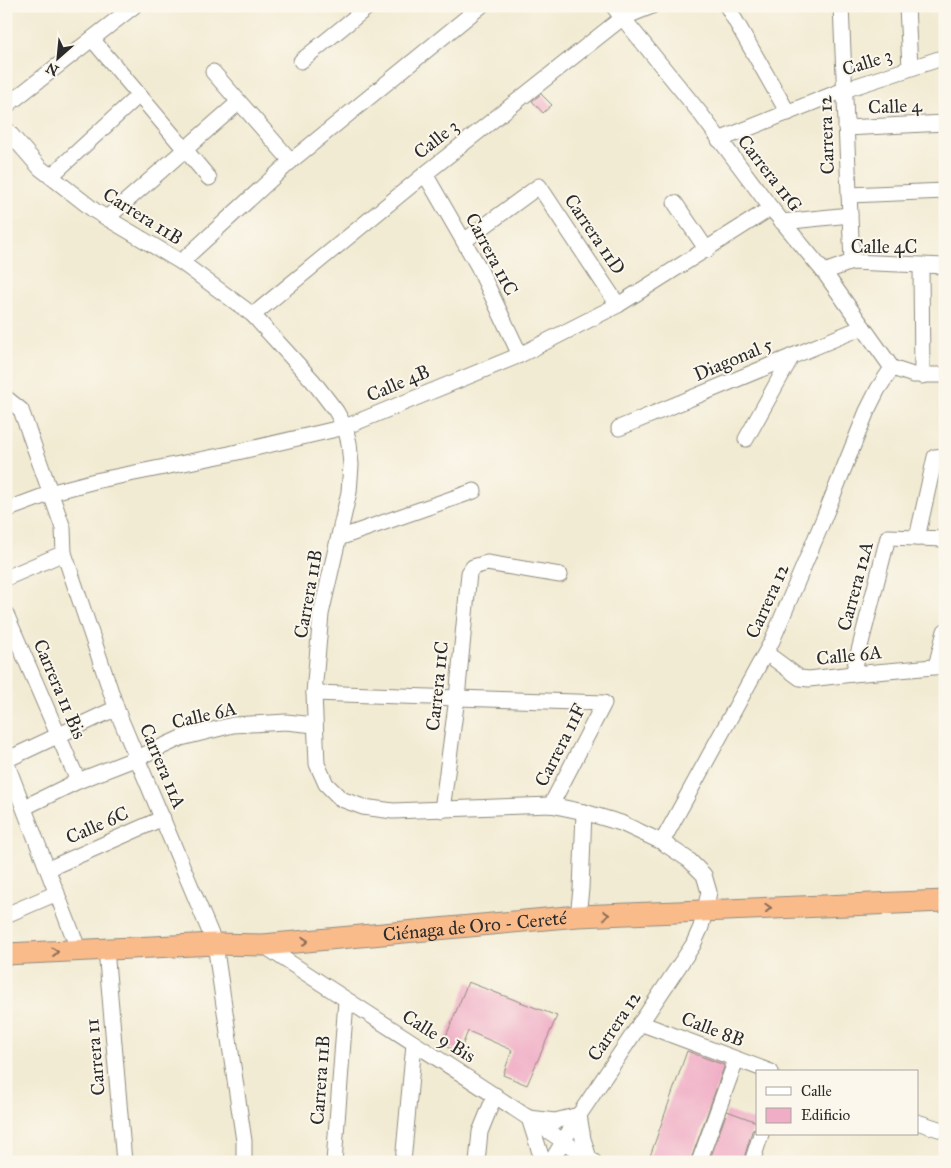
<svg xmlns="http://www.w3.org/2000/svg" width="951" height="1168" font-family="'IM FELL Great Primer',serif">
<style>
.building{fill:#f0aec6}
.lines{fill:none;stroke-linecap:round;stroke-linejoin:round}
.minor-casing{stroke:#8e8b7f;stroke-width:17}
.highway-casing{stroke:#8e8b7f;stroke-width:23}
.minor{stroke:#fff;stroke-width:15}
.highway{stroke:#fabb8b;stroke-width:21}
.oneway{stroke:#886c56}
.labels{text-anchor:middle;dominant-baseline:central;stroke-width:4;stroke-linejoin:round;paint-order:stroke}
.street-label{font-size:19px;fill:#2b2b2b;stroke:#fbf7ec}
</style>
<rect width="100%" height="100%" fill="#fbf7ec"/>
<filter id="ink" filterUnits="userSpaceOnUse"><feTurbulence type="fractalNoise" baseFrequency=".02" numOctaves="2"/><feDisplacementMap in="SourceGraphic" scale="10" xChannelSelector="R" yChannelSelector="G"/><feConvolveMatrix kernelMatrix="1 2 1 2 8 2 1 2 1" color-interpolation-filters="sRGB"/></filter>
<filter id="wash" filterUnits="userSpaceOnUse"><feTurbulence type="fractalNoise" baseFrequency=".0096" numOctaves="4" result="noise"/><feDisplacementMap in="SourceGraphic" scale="20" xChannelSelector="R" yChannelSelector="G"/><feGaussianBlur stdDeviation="1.12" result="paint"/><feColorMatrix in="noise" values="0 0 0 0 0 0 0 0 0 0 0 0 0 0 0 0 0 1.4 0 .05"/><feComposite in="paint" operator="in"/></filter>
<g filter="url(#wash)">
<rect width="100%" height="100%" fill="#f2ebd3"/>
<g id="blocks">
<!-- building -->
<g class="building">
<polygon points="541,94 552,105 543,113 532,101"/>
<polygon points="468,982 557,1016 527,1085 503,1075 512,1050 468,1031 460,1051 442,1046"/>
<polygon points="687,1051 724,1065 724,1067 690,1162 648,1162"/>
<polygon points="727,1111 757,1122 757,1126 752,1131 743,1162 709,1162"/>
</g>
</g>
</g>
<g filter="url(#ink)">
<use href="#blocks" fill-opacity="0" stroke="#8e8b7f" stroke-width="1"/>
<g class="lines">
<!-- minor casing -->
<g class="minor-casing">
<g id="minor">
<polyline points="613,6 700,113 771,208 824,272 892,368"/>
<polyline points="727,6 788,113"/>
<polyline points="841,6 852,262"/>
<polyline points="907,6 910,68"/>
<polyline points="92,39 209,178"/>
<polyline points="301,61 369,6"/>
<polyline points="213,72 291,161"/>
<polyline points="6,106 134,6"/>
<polyline points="846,128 945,123"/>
<polyline points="6,129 40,168 95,211 181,262 253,315 313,381 336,411 345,427 349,443 351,465 349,492 321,614 314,693 317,764 326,784 341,799 363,807 393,811 551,805 584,812 621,823 662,842 689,860 704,875 709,892 701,927 693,945 579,1115 551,1162"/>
<polyline points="719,140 844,90 945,57"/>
<polyline points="425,174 478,266 520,355"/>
<polyline points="51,176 139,95"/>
<polyline points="849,195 945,191"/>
<polyline points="675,203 707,250"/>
<polyline points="107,218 239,102"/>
<polyline points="782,222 850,215"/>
<polyline points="464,241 539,186 618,305"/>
<polyline points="181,262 291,161 481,6"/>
<polyline points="921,266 922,376"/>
<polyline points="824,272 852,262 945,266"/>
<polyline points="253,315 425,174 622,18 652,6"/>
<polyline points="892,368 913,375 945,375"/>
<polyline points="6,398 21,410 63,528 64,553 118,713 215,944 244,1141 244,1162"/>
<polyline points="619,428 863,327"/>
<polyline points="746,439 792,356"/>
<polyline points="6,510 57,491 95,481 229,454 345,427 520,355 618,305 771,208"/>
<polyline points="339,538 474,491"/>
<polyline points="917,538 935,457 945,456"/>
<polyline points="6,578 64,553"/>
<polyline points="6,614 78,781"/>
<polyline points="766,653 800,678 809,679 853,674 945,666"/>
<polyline points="936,666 945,631"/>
<polyline points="853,674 888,537 945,539"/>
<polyline points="314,693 604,703 551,805"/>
<polyline points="6,760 108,712 114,711 118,713"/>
<polyline points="6,762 79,951"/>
<polyline points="25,807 78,781 137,758 181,738 233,725 286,722 315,725"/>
<polyline points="442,810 457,698 469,573 473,567 487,563 560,575"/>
<polyline points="662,842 772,641 819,530 867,411 878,389 892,368"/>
<polyline points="48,869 163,818"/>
<polyline points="6,915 57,893"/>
<polyline points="578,916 581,889 584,812"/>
<path d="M263,945C373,1018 485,1087 594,1162"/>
<polyline points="106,949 124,1162"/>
<polyline points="640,1023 771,1072"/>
<polyline points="917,1122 945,1131"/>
<polyline points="334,1162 346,1001"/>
<polyline points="403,1162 414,1044"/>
<polyline points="477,1162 480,1132 495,1095"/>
<polyline points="543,1162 529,1118 555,1121 579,1115 583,1139 589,1158 586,1159"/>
<polyline points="699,1162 736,1060"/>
<polyline points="752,1162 761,1134"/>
</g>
</g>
<!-- highway casing -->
<g class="highway-casing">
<g id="highway">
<path id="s1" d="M6,954L215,944L263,945L578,916L945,901"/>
</g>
</g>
<!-- minor -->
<use href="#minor" class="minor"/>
<!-- highway -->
<use href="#highway" class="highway"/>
</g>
<!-- one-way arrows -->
<defs><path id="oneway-chevron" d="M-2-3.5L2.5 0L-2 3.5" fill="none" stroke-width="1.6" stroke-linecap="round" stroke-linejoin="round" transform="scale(1.25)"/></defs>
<g class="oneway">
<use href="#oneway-chevron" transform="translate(768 908) rotate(-2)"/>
<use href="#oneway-chevron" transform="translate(606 915) rotate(-3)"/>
<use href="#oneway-chevron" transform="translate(305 941) rotate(-5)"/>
<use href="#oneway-chevron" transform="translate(55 952) rotate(-3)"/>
</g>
</g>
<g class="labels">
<!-- street labels -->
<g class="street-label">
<text transform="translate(867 62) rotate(-18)">Calle 3</text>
<text transform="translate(895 106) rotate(-2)">Calle 4</text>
<text transform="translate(826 135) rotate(-92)">Carrera 12</text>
<text transform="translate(436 139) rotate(-38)">Calle 3</text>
<text transform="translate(770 173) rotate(52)">Carrera 11G</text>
<text transform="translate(143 216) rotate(32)">Carrera 11B</text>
<text transform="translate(595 234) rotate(56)">Carrera 11D</text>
<text x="884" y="246">Calle 4C</text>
<text transform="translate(492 254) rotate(62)">Carrera 11C</text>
<text transform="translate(733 359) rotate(-23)">Diagonal 5</text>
<text transform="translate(398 383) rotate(-23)">Calle 4B</text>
<text transform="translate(855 586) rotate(-75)">Carrera 12A</text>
<text transform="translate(308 594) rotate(-80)">Carrera 11B</text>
<text transform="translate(767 601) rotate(-66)">Carrera 12</text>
<text transform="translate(849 655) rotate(-6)">Calle 6A</text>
<text transform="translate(437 686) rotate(-84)">Carrera 11C</text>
<text transform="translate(60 689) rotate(67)">Carrera 11 Bis</text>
<text transform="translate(204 715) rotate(-13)">Calle 6A</text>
<text transform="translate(560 745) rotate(-63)">Carrera 11F</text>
<text transform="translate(163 766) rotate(67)">Carrera 11A</text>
<text transform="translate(97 825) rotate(-24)">Calle 6C</text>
<text stroke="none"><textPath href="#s1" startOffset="470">Ciénaga de Oro - Cereté</textPath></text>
<text transform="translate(614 1026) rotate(-56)">Carrera 12</text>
<text transform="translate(713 1029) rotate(21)">Calle 8B</text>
<text transform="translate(439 1036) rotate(32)">Calle 9 Bis</text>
<text transform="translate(95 1057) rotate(-95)">Carrera 11</text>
<text transform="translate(320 1080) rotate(-86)">Carrera 11B</text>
</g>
</g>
<!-- margin -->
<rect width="951" height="1168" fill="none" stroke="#fbf7ec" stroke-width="25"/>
<!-- legend -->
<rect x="756" y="1070" width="162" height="65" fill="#fbf7ec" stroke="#a8a59f"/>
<rect x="766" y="1087" width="25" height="8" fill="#ffffff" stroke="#a8a59f"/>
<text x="801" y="1096" font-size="15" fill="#2b2b2b">Calle</text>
<rect x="766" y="1108" width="25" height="15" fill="#f0aec6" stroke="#a8a59f"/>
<text x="801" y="1120" font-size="15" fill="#2b2b2b">Edificio</text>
<!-- north arrow -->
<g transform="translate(58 58) rotate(207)" stroke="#fbf7ec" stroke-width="4" paint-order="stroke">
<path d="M0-4L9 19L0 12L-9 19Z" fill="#2b2b2b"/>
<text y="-8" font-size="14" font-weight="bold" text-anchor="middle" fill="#2b2b2b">N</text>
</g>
</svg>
